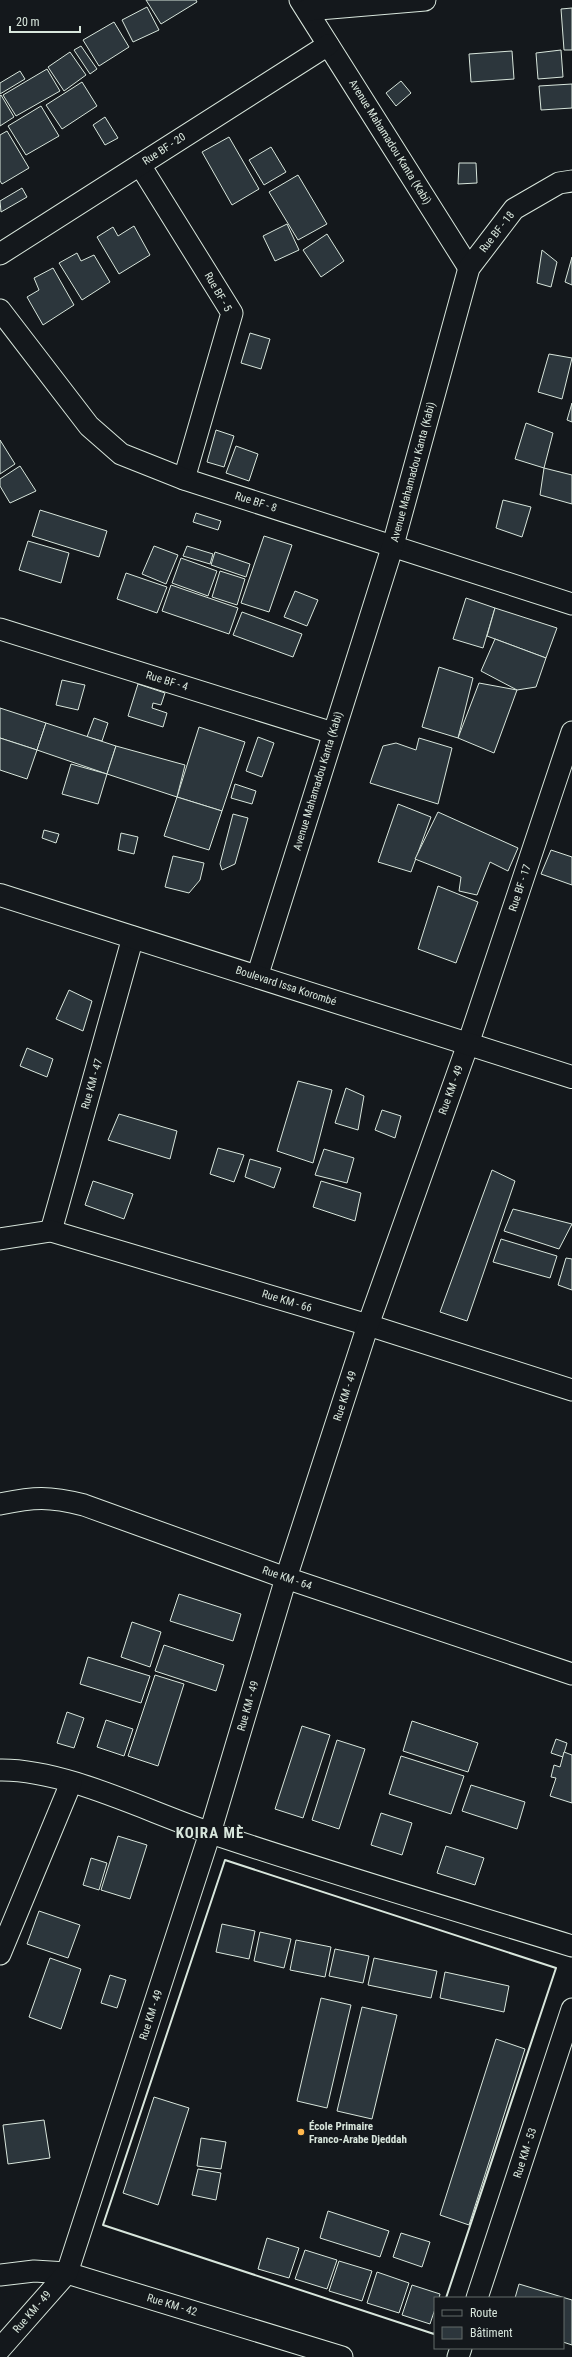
<svg xmlns="http://www.w3.org/2000/svg" width="572" height="2357" font-family="'Roboto Condensed',sans-serif">
<style>
.building{fill:#2c363c;stroke:#d8e6dc}
.lines{fill:none;stroke-linecap:round;stroke-linejoin:round}
.street-casing{stroke:#d8e6dc;stroke-width:23}
.secondary-casing{stroke:#d8e6dc;stroke-width:24}
.street{stroke:#14181c;stroke-width:21}
.secondary{stroke:#14181c;stroke-width:22}
.wall{stroke:#d8e6dc;stroke-width:2}
.poi-dot{fill:#ffb74d;stroke:#14181c;stroke-width:1.5}
.labels{text-anchor:middle;dominant-baseline:central;stroke-width:3;stroke-linejoin:round;paint-order:stroke}
.street-label{font-size:11px;fill:#d8e6dc;stroke:#14181c}
.poi-label{font-size:11px;font-weight:bold;fill:#d8e6dc;stroke:#14181c;text-anchor:start}
.district-label{font-size:15px;font-weight:bold;letter-spacing:1px;fill:#d8e6dc;stroke:#14181c}
</style>
<rect width="100%" height="100%" fill="#14181c"/>
<!-- building -->
<g class="building">
<polygon points="146,0 196,0 197,2 161,24"/>
<polygon points="147,7 159,30 133,42 122,20"/>
<polygon points="572,8 572,50 564,50 561,9"/>
<polygon points="114,22 129,47 99,66 83,40"/>
<polygon points="81,46 97,69 90,74 74,50"/>
<polygon points="561,50 563,77 538,79 536,53"/>
<polygon points="512,51 514,79 471,82 469,54"/>
<polygon points="70,52 86,75 64,91 48,67"/>
<polygon points="47,69 60,91 16,116 3,95"/>
<polygon points="20,71 25,79 0,94 0,83"/>
<polygon points="401,81 411,93 396,106 386,93"/>
<polygon points="82,82 97,106 62,129 46,105"/>
<polygon points="572,84 572,108 541,110 539,86"/>
<polygon points="1,95 14,117 0,126 0,96"/>
<polygon points="41,106 59,136 26,155 8,126"/>
<polygon points="105,117 118,138 105,145 93,125"/>
<polygon points="7,131 29,168 2,184 0,181 0,135"/>
<polygon points="229,137 259,189 232,205 202,152"/>
<polygon points="271,147 286,172 264,185 249,160"/>
<polygon points="459,163 476,163 477,183 458,184"/>
<polygon points="298,175 327,224 298,240 269,192"/>
<polygon points="22,188 27,197 1,212 0,201"/>
<polygon points="287,224 299,250 275,261 263,236"/>
<polygon points="134,226 150,255 119,274 97,237 113,227 118,236"/>
<polygon points="327,234 344,261 321,277 303,250"/>
<polygon points="542,250 557,262 551,287 537,283"/>
<polygon points="77,253 81,261 94,255 110,282 82,300 59,263"/>
<polygon points="572,257 572,285 565,282"/>
<polygon points="53,268 74,305 43,325 27,297 39,290 34,278"/>
<polygon points="250,333 270,339 261,369 241,363"/>
<polygon points="549,354 572,358 562,399 538,392"/>
<polygon points="572,403 572,422 567,420"/>
<polygon points="526,423 553,433 544,468 515,459"/>
<polygon points="216,430 234,436 224,467 207,462"/>
<polygon points="0,440 15,464 0,474"/>
<polygon points="236,446 258,454 249,481 226,473"/>
<polygon points="20,466 36,491 10,503 0,486 0,479"/>
<polygon points="544,468 572,475 572,504 540,495"/>
<polygon points="503,500 531,507 522,537 496,528"/>
<polygon points="40,510 107,531 99,557 32,536"/>
<polygon points="196,513 221,521 218,530 193,522"/>
<polygon points="264,536 292,545 269,612 241,603"/>
<polygon points="28,541 69,553 61,583 19,570"/>
<polygon points="154,546 178,555 166,584 142,574"/>
<polygon points="187,546 213,554 210,564 183,556"/>
<polygon points="215,552 250,564 246,577 211,565"/>
<polygon points="181,558 217,571 208,596 172,583"/>
<polygon points="220,571 245,579 237,605 212,597"/>
<polygon points="126,573 167,587 157,613 117,599"/>
<polygon points="171,585 238,608 229,634 162,611"/>
<polygon points="295,591 318,600 307,626 284,617"/>
<polygon points="466,598 495,608 483,648 453,639"/>
<polygon points="495,608 557,628 546,658 487,636"/>
<polygon points="242,612 302,634 293,657 233,635"/>
<polygon points="495,639 546,658 536,687 517,690 481,671"/>
<polygon points="439,667 473,678 458,738 422,727"/>
<polygon points="62,680 85,685 78,710 56,705"/>
<polygon points="479,683 517,690 494,753 458,738"/>
<polygon points="138,684 165,693 161,705 153,703 152,708 167,713 163,727 128,716"/>
<polygon points="0,708 46,723 37,750 0,738"/>
<polygon points="94,718 108,723 102,741 87,737"/>
<polygon points="46,723 116,746 107,774 37,750"/>
<polygon points="199,727 245,742 222,811 177,797"/>
<polygon points="258,737 274,743 262,777 246,771"/>
<polygon points="0,738 37,750 27,779 0,770"/>
<polygon points="419,738 452,748 438,804 370,783 383,746 396,743 416,750"/>
<polygon points="116,746 185,765 177,797 107,774"/>
<polygon points="71,764 107,774 98,804 62,794"/>
<polygon points="235,784 256,791 252,804 231,798"/>
<polygon points="177,797 222,811 209,850 164,836"/>
<polygon points="398,804 431,817 411,872 378,862"/>
<polygon points="438,812 518,848 508,871 490,862 477,895 459,891 461,877 415,859"/>
<polygon points="233,814 248,818 235,864 222,870 220,864"/>
<polygon points="44,830 59,834 56,843 42,838"/>
<polygon points="121,833 138,837 134,854 118,850"/>
<polygon points="551,850 572,857 572,885 541,874"/>
<polygon points="173,856 204,863 200,880 189,893 165,887"/>
<polygon points="438,886 478,902 456,963 418,949"/>
<polygon points="69,990 92,1001 83,1031 56,1019"/>
<polygon points="27,1048 53,1059 47,1077 20,1066"/>
<polygon points="298,1081 332,1090 313,1163 277,1151"/>
<polygon points="346,1088 364,1096 358,1130 335,1123"/>
<polygon points="382,1110 401,1116 395,1138 375,1130"/>
<polygon points="119,1114 177,1131 170,1159 108,1140"/>
<polygon points="218,1148 244,1155 234,1182 210,1174"/>
<polygon points="324,1149 354,1158 347,1183 315,1175"/>
<polygon points="250,1159 281,1168 274,1188 245,1177"/>
<polygon points="492,1170 515,1181 467,1321 440,1312"/>
<polygon points="93,1181 133,1194 124,1219 85,1205"/>
<polygon points="321,1181 361,1193 355,1221 313,1207"/>
<polygon points="513,1209 572,1224 559,1249 504,1231"/>
<polygon points="501,1239 557,1256 550,1278 493,1262"/>
<polygon points="566,1258 572,1259 572,1290 558,1285"/>
<polygon points="179,1594 241,1614 233,1641 170,1621"/>
<polygon points="132,1622 161,1632 150,1667 121,1657"/>
<polygon points="164,1645 224,1665 216,1691 155,1671"/>
<polygon points="88,1657 150,1676 141,1703 80,1684"/>
<polygon points="155,1675 184,1684 158,1766 128,1756"/>
<polygon points="67,1712 84,1718 74,1748 57,1743"/>
<polygon points="106,1720 133,1729 124,1756 97,1747"/>
<polygon points="412,1721 478,1743 468,1772 403,1751"/>
<polygon points="302,1726 330,1735 303,1818 275,1809"/>
<polygon points="556,1739 567,1743 563,1757 551,1753"/>
<polygon points="337,1740 365,1749 339,1829 312,1820"/>
<polygon points="564,1752 572,1755 572,1803 550,1796 556,1778 551,1777 554,1765 560,1767"/>
<polygon points="401,1756 464,1776 451,1814 389,1794"/>
<polygon points="471,1785 525,1802 517,1829 462,1811"/>
<polygon points="381,1813 412,1823 402,1855 371,1845"/>
<polygon points="118,1836 147,1845 130,1899 101,1890"/>
<polygon points="446,1846 484,1858 475,1885 437,1873"/>
<polygon points="91,1858 107,1863 99,1890 83,1885"/>
<polygon points="39,1911 80,1925 68,1958 27,1944"/>
<polygon points="222,1924 255,1931 249,1959 216,1952"/>
<polygon points="260,1932 291,1939 284,1968 254,1961"/>
<polygon points="296,1940 331,1947 325,1977 290,1970"/>
<polygon points="335,1949 369,1956 363,1983 329,1976"/>
<polygon points="50,1958 81,1969 61,2029 29,2017"/>
<polygon points="374,1958 437,1971 431,1998 368,1985"/>
<polygon points="445,1972 509,1986 504,2012 440,1998"/>
<polygon points="110,1975 126,1980 117,2008 101,2003"/>
<polygon points="321,1998 351,2005 327,2108 297,2101"/>
<polygon points="362,2007 397,2015 372,2119 337,2111"/>
<polygon points="496,2039 525,2049 469,2225 440,2215"/>
<polygon points="154,2097 189,2108 158,2205 123,2193"/>
<polygon points="44,2120 50,2158 8,2164 3,2125"/>
<polygon points="201,2138 226,2142 221,2169 197,2166"/>
<polygon points="198,2169 221,2173 216,2200 192,2195"/>
<polygon points="328,2211 389,2231 380,2257 320,2238"/>
<polygon points="401,2233 430,2242 422,2267 393,2257"/>
<polygon points="267,2238 299,2248 289,2278 258,2269"/>
<polygon points="305,2250 337,2260 327,2289 295,2279"/>
<polygon points="339,2261 372,2271 362,2301 329,2291"/>
<polygon points="377,2272 409,2283 399,2313 367,2303"/>
<polygon points="519,2284 572,2300 572,2345 563,2342 563,2298 515,2298"/>
<polygon points="412,2285 440,2294 439,2298 435,2298 435,2309 430,2324 402,2315"/>
</g>
<g class="lines">
<!-- street casing -->
<g class="street-casing">
<g id="street">
<polyline points="300,0 469,268"/>
<polyline points="307,10 425,0"/>
<polyline points="140,165 232,313 184,479"/>
<polyline points="0,254 328,45"/>
<polyline points="0,310 89,426 121,454 184,479 572,604"/>
<polyline points="0,629 333,733"/>
<polyline points="257,977 393,545 469,268 514,209 559,183 572,181"/>
<polyline points="51,1231 133,937"/>
<polyline points="0,1239 51,1231 368,1325 572,1390"/>
<path d="M0,1504C34,1497 49,1496 84,1505L286,1578L572,1674"/>
<path d="M0,1770C65,1769 148,1812 211,1833C330,1873 452,1909 572,1946"/>
<polyline points="0,1954 71,1783"/>
<polyline points="0,2275 34,2271 67,2273 342,2357"/>
<polyline points="477,2298 572,2009"/>
<polyline points="0,2349 67,2273 210,1833 286,1578 368,1325 468,1044 572,732"/>
<polyline points="458,2357 461,2348"/>
</g>
</g>
<!-- secondary casing -->
<g class="secondary-casing">
<polyline id="secondary" points="0,895 572,1077"/>
</g>
<!-- street -->
<use href="#street" class="street"/>
<!-- secondary -->
<use href="#secondary" class="secondary"/>
<!-- wall -->
<polyline class="wall" points="435,2332 434,2334 103,2225 225,1860 556,1968 446,2298"/>
</g>
<!-- markers -->
<circle class="poi-dot" cx="301" cy="2132" r="4"/>
<g class="labels">
<!-- street labels -->
<g class="street-label">
<text transform="translate(390 142) rotate(58)">Avenue Mahamadou Kanta (Kabi)</text>
<text transform="translate(164 149) rotate(-33)">Rue BF - 20</text>
<text transform="translate(497 232) rotate(-52)">Rue BF - 18</text>
<text transform="translate(218 292) rotate(60)">Rue BF - 5</text>
<text transform="translate(413 472) rotate(-75)">Avenue Mahamadou Kanta (Kabi)</text>
<text transform="translate(256 502) rotate(18)">Rue BF - 8</text>
<text transform="translate(167 681) rotate(17)">Rue BF - 4</text>
<text transform="translate(318 781) rotate(-73)">Avenue Mahamadou Kanta (Kabi)</text>
<text transform="translate(520 888) rotate(-72)">Rue BF - 17</text>
<text transform="translate(286 986) rotate(18)">Boulevard Issa Korombé</text>
<text transform="translate(92 1084) rotate(-74)">Rue KM - 47</text>
<text transform="translate(451 1090) rotate(-70)">Rue KM - 49</text>
<text transform="translate(287 1301) rotate(17)">Rue KM - 66</text>
<text transform="translate(345 1396) rotate(-72)">Rue KM - 49</text>
<text transform="translate(287 1578) rotate(19)">Rue KM - 64</text>
<text transform="translate(248 1706) rotate(-74)">Rue KM - 49</text>
<text transform="translate(151 2015) rotate(-72)">Rue KM - 49</text>
<text transform="translate(525 2153) rotate(-72)">Rue KM - 53</text>
<text transform="translate(172 2305) rotate(17)">Rue KM - 42</text>
<text transform="translate(32 2312) rotate(-49)">Rue KM - 49</text>
</g>
<!-- poi labels -->
<g class="poi-label">
<text x="309" y="2126">École Primaire<tspan x="309" dy="13">Franco-Arabe Djeddah</tspan></text>
</g>
<!-- district labels -->
<g class="district-label">
<text x="210" y="1833">KOIRA MÈ</text>
</g>
</g>
<!-- legend -->
<rect x="434" y="2297" width="130" height="52" fill="#14181c" stroke="#626a69"/>
<rect x="442" y="2310" width="20" height="6" fill="#14181c" stroke="#626a69"/>
<text x="470" y="2317" font-size="12" fill="#d8e6dc">Route</text>
<rect x="442" y="2327" width="20" height="12" fill="#2c363c" stroke="#626a69"/>
<text x="470" y="2337" font-size="12" fill="#d8e6dc">Bâtiment</text>
<!-- scale -->
<path d="M10 26v6h70v-6" fill="none" stroke="#d8e6dc" stroke-width="2"/>
<text x="16" y="26" font-size="12" fill="#d8e6dc" stroke="#14181c" stroke-width="3" paint-order="stroke">20 m</text>
</svg>
